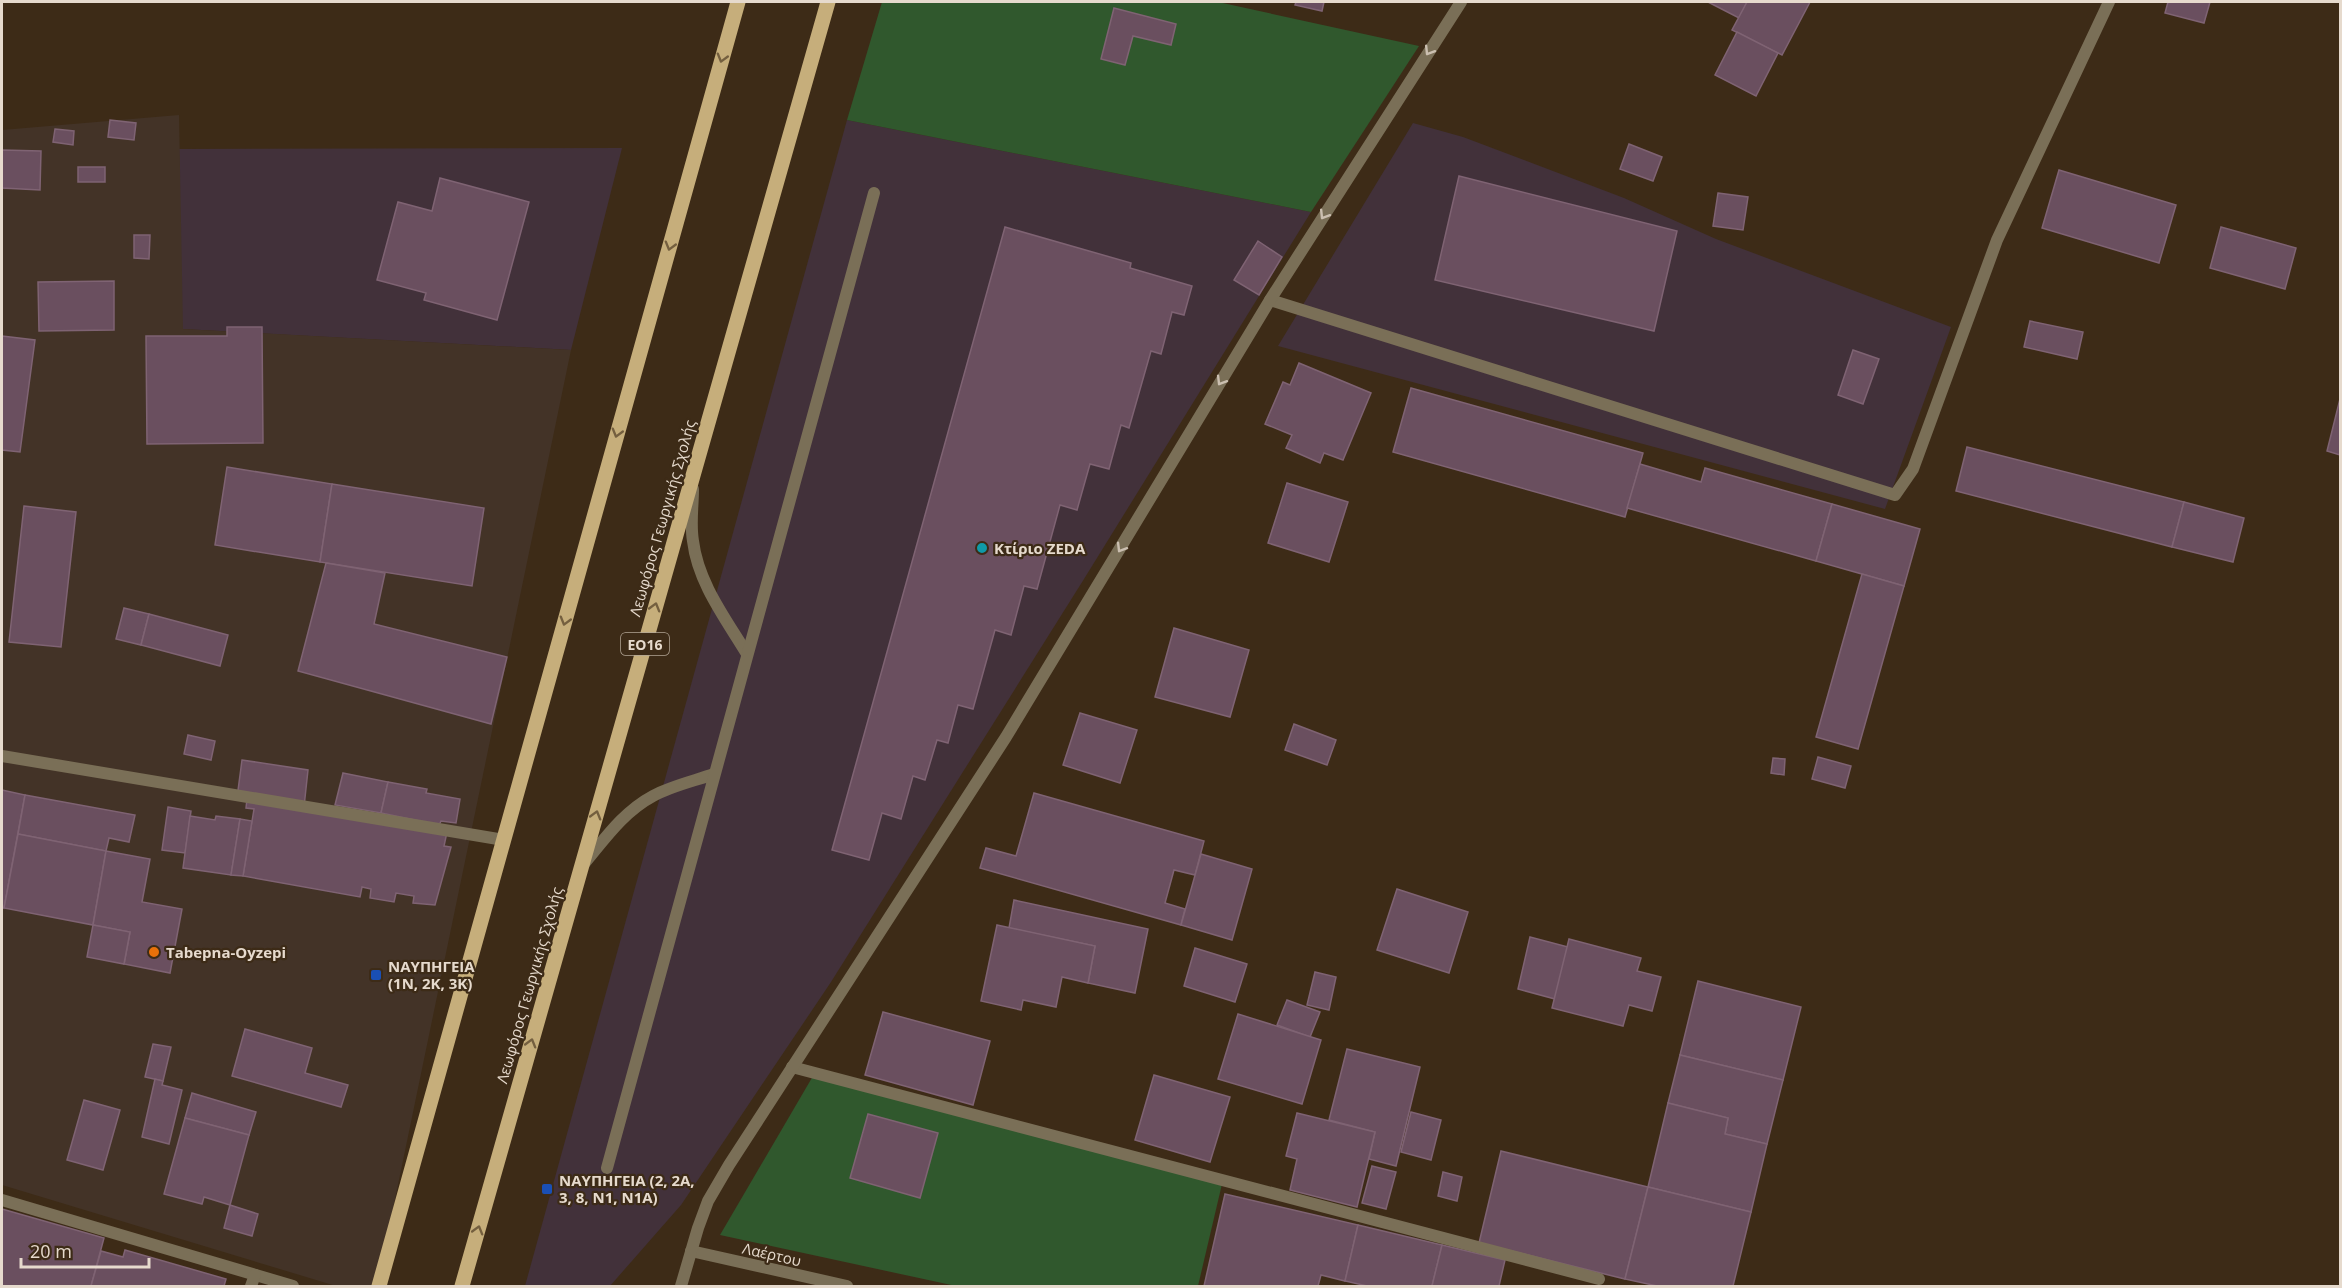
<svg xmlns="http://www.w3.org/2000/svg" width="2342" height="1288" font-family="'Open Sans',sans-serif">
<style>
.commercial{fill:#42313a}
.industrial{fill:#433327}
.green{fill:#30582d}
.building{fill:#6a4f5f;stroke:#7f6373;stroke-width:1.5}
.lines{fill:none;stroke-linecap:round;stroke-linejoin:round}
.lane{stroke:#7a6f57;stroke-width:12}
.street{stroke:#7a6f57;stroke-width:12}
.primary{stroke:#c6ae7b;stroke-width:15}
.oneway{stroke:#cbbfb0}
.oneway2{stroke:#745f3f}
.culture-dot{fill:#0f9aa8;stroke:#3d2b17;stroke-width:2}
.food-dot{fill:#e8710a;stroke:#3d2b17;stroke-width:2}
.transit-dot{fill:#1a4fb4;stroke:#3d2b17;stroke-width:2}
.labels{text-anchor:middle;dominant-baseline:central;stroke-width:4.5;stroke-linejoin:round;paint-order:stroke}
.shield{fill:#3d2b17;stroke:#b3a696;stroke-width:1.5}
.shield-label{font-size:14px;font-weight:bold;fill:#e6dacd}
.street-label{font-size:15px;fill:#e6dacd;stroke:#3d2b17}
.poi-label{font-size:15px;font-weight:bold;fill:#e6dacd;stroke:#3d2b17;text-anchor:start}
</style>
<rect width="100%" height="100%" fill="#3d2b17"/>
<!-- commercial -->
<g class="commercial">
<polygon points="847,120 1311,212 1084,579 831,982 681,1205 610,1286 525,1286"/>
<polygon points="1413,123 1463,137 1624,198 1716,239 1951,327 1885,509 1278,346"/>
<polygon points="622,148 571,350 182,329 179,149"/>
</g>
<!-- industrial -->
<polygon class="industrial" points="179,115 183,329 571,350 377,1286 336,1286 2,1185 2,130"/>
<!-- green -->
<g class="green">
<polygon points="882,2 1218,2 1419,46 1311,212 847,120"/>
<polygon points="813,1076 1222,1184 1198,1286 956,1286 720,1235"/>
</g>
<!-- building -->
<g class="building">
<polygon points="1296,2 1324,2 1322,11 1295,5"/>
<polygon points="1708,2 1747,2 1739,18"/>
<polygon points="1747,2 1810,2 1782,55 1732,30"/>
<polygon points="2168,2 2210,2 2204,23 2165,13"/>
<polygon points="1114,8 1176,24 1171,45 1133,36 1125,65 1101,59"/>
<polygon points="1737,32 1778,53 1756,96 1715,75"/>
<polygon points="110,120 136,123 134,140 108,137"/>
<polygon points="55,129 74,131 73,145 53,142"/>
<polygon points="1629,144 1662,157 1653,181 1620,169"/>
<polygon points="2,150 41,151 40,190 2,188"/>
<rect x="78" y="167" width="27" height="15"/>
<polygon points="2059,170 2176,205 2159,263 2042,228"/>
<polygon points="1459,176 1677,231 1654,331 1435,280"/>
<polygon points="440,178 529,202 497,320 424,300 426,293 377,280 398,202 432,211"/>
<polygon points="1718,193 1748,197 1743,230 1713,226"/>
<polygon points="1005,227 1131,263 1130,268 1192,286 1184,315 1172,312 1161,354 1151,351 1129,428 1121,425 1109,469 1090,464 1077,510 1060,505 1037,589 1024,586 1011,635 995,630 973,709 958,705 948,743 937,740 925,780 913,776 901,819 882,813 869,860 832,850"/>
<polygon points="2221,227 2296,248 2285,289 2210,268"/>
<polygon points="134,235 150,235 149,259 134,258"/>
<polygon points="1258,241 1282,257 1259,295 1234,280"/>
<polygon points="114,281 114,330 39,331 38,282"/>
<polygon points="2030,321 2083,332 2077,359 2024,347"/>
<polygon points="227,327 262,327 263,443 147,444 146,336 227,336"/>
<polygon points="2,336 35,340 20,452 2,450"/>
<polygon points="1853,350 1879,359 1863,404 1838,395"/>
<polygon points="1299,363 1371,393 1343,460 1324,453 1320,463 1286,448 1292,435 1265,424 1283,382 1290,385"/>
<polygon points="1411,388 1643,453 1625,517 1393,452"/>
<polygon points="2340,399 2340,455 2327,451"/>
<polygon points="1967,447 2184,502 2172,547 1956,491"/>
<polygon points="1640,464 1701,482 1705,468 1832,504 1816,561 1627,508"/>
<polygon points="227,467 332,484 320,562 215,545"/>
<polygon points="1287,483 1348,502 1329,562 1268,543"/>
<polygon points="332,484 484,508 472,586 320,562"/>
<polygon points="2184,502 2244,518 2233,562 2172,547"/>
<polygon points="1832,504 1920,529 1904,586 1816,561"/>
<polygon points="24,506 76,512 61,647 9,642"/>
<polygon points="326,563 385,573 374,624 507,657 491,724 298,671"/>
<polygon points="1862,574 1904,586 1858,749 1816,737"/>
<polygon points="124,608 149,614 141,645 116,639"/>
<polygon points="149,614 228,635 220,666 141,645"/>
<polygon points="1174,628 1249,650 1230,717 1155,697"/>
<polygon points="1080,713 1137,730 1120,783 1063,765"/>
<polygon points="1294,724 1336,740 1327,765 1285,750"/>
<polygon points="188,735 215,741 211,760 184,754"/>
<polygon points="1818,757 1851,766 1845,788 1812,779"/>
<polygon points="1773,758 1785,759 1784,775 1771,773"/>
<polygon points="242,760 308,770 304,807 237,798"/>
<polygon points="343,773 388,782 381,813 335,805"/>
<polygon points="388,782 427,789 426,793 460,799 456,823 441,821 439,825 381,813"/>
<polygon points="2,790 25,795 4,908 2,908"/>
<polygon points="1034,793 1204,841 1195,875 1174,870 1165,903 1185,909 1181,925 980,868 986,848 1016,856"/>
<polygon points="25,795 135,815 129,842 109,838 106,851 18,834"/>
<polygon points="247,799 447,832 444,846 451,847 435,905 413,903 414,896 396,893 394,902 370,898 371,889 362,887 360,897 243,876 254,809 246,808"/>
<polygon points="168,807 191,811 185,853 162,850"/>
<polygon points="190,816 215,820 216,816 240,819 231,875 183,868"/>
<polygon points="240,819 252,821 243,876 231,875"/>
<polygon points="18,834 106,851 93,925 4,908"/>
<polygon points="106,851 150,859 142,902 182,909 170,973 124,964 130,932 93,925"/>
<polygon points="1201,854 1252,869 1232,940 1181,925"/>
<polygon points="1397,889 1468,912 1449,973 1377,950"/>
<polygon points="1014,900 1148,929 1135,993 1088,983 1095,946 1009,928"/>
<polygon points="93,925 130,932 124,964 87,957"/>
<polygon points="997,925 1095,946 1088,983 1062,977 1056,1007 1023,1000 1021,1010 981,1001"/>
<polygon points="1530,937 1568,947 1555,999 1518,989"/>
<polygon points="1569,939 1641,958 1637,971 1661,977 1652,1011 1629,1005 1623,1026 1552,1008"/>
<polygon points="1195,948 1247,964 1235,1002 1184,986"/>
<polygon points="1315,972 1336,977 1329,1010 1307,1005"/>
<polygon points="1698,981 1801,1007 1783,1080 1680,1055"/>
<polygon points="1287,1000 1320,1012 1310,1037 1277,1025"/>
<polygon points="883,1012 990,1041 973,1105 865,1075"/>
<polygon points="1238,1014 1321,1040 1302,1104 1218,1079"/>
<polygon points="245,1029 312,1048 305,1073 348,1085 341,1107 232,1076"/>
<polygon points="153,1044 171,1047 163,1081 145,1077"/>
<polygon points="1347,1049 1420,1067 1396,1166 1369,1159 1375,1132 1329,1120"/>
<polygon points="1680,1055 1783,1080 1767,1144 1725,1134 1728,1118 1668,1103"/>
<polygon points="1154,1075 1230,1097 1210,1162 1135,1140"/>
<polygon points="155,1079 163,1081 162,1085 182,1090 169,1144 142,1137"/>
<polygon points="192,1093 256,1112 249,1135 185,1118"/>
<polygon points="84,1100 120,1110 103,1170 67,1160"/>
<polygon points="1668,1103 1728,1118 1725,1134 1767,1144 1751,1212 1648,1187"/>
<polygon points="1411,1112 1441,1120 1431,1160 1401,1152"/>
<polygon points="1297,1113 1375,1132 1357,1207 1290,1190 1297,1159 1286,1156"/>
<polygon points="868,1114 938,1133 920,1198 850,1178"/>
<polygon points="185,1118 249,1135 230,1205 204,1197 202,1204 164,1194"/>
<polygon points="1501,1151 1648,1187 1625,1279 1479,1243"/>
<polygon points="1372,1166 1396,1172 1386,1209 1362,1203"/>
<polygon points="1443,1172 1462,1177 1457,1201 1438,1196"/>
<polygon points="1648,1187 1751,1212 1733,1286 1657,1286 1625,1279"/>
<polygon points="1225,1194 1358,1225 1345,1281 1321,1275 1318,1286 1204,1286"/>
<polygon points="230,1205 258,1214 252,1236 224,1228"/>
<polygon points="2,1209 104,1238 91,1286 2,1286"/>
<polygon points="1358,1225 1442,1245 1432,1286 1367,1286 1345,1281"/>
<polygon points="1442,1245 1505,1260 1499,1286 1432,1286"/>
<polygon points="125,1250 226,1279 224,1286 91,1286 101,1251 123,1257"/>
</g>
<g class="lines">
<!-- lane -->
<g class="lane">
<path d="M693,489C693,506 690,524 693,541C698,583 726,619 747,654"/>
<polyline points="2,756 504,840"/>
<path d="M583,865C604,840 623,812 653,796C671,786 694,781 714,774"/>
<polyline points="792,1067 1599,1279"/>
<polyline points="607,1168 874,193"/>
<polyline points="2,1200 293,1286"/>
<polyline points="251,1286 255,1275"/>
</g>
<!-- street -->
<g class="street">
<polyline points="1270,300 1895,495 1913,469 1997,240 2109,2"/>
<polyline points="691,1251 847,1286"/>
<polyline points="681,1286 698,1228 708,1201 729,1165 1006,737 1270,300 1461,2"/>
</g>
<!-- primary -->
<g class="primary">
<polyline points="379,1286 738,2"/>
<polyline points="462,1286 828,2"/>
</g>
</g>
<!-- one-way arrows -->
<defs><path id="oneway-chevron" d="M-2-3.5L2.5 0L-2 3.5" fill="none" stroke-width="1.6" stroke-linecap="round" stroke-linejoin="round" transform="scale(1.5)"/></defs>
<g class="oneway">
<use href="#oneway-chevron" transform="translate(1429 51) rotate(122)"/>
<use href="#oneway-chevron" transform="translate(1324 215) rotate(122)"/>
<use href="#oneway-chevron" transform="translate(1221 381) rotate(121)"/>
<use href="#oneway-chevron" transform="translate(1121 548) rotate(121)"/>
</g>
<g class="oneway2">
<use href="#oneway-chevron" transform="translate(722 58) rotate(106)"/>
<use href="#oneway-chevron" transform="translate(670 246) rotate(106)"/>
<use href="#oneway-chevron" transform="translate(617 433) rotate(106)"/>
<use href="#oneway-chevron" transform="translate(655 607) rotate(-74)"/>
<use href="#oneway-chevron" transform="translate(565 621) rotate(106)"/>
<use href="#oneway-chevron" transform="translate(596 815) rotate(-74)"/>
<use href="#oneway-chevron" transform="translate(531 1043) rotate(-74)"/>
<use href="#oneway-chevron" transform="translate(478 1230) rotate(-74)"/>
</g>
<!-- markers -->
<circle class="culture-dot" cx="982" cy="548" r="6"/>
<circle class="food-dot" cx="154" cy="952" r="6"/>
<g class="transit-dot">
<rect x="370" y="969" width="12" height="12" rx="3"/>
<rect x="541" y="1183" width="12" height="12" rx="3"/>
</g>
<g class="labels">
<!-- shield labels -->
<rect class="shield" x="621" y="633" width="48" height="22" rx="4.5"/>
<g class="shield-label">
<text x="645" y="644">ΕΟ16</text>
</g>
<!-- street labels -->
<g class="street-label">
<text transform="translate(662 518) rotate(-74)">Λεωφόρος Γεωργικής Σχολής</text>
<text transform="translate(529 985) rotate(-74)">Λεωφόρος Γεωργικής Σχολής</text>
<text transform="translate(772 1254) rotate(13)">Λαέρτου</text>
</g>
<!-- poi labels -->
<g class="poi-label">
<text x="994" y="548">Κτίριο ZEDA</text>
<text x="166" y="952">Tabepna-Oyzepi</text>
<text x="388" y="966">ΝΑΥΠΗΓΕΙΑ<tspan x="388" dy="17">(1Ν, 2Κ, 3Κ)</tspan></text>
<text x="559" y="1180">ΝΑΥΠΗΓΕΙΑ (2, 2Α,<tspan x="559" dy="17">3, 8, Ν1, Ν1Α)</tspan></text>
</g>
</g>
<!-- border -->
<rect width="2342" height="1288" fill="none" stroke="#e6dacd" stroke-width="6"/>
<!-- scale -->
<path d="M21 1258v9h128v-9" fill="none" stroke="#e6dacd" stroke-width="3"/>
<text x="30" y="1258" font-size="18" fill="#e6dacd" stroke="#3d2b17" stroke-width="4.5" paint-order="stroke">20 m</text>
</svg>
